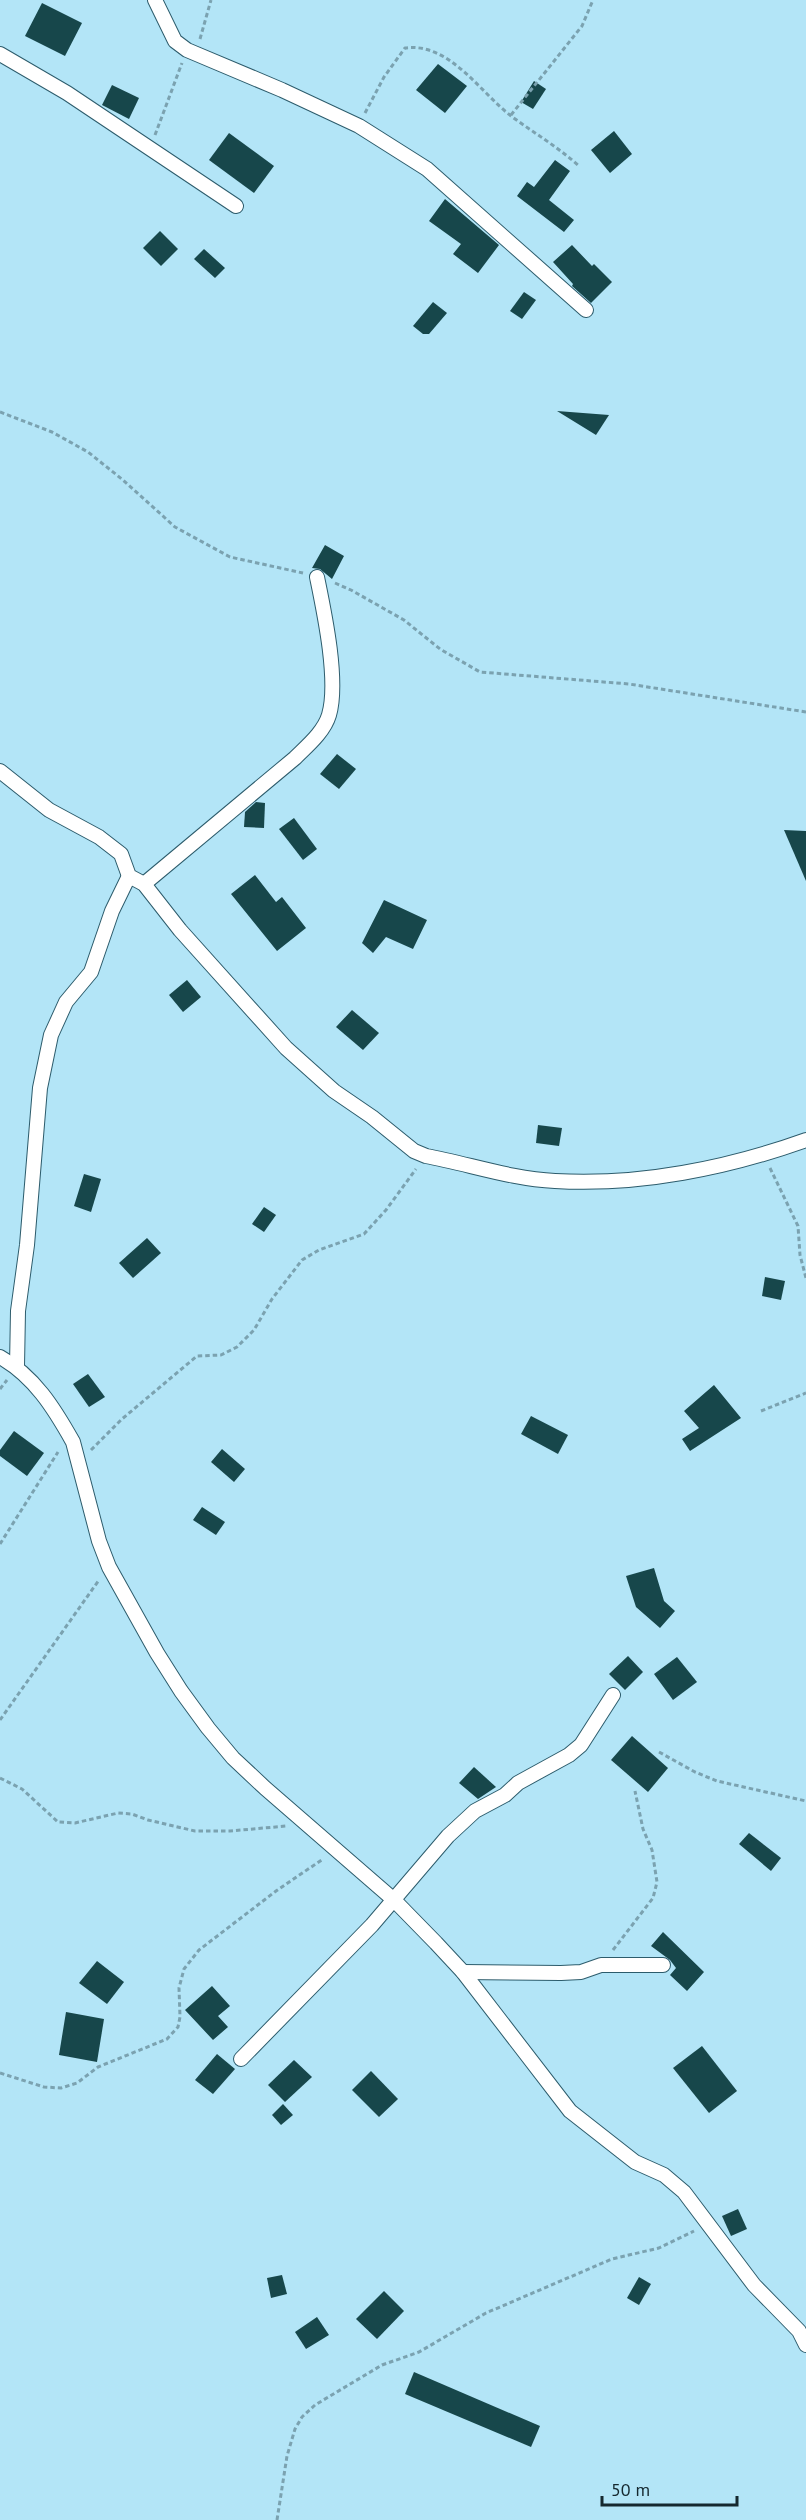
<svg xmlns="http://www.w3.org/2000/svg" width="806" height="2520" font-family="'PT Sans',sans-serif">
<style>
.building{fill:#17474b}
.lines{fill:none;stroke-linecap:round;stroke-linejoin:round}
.street-casing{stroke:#2d5c6c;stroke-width:16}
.path{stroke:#7ba2b0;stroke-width:3;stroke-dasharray:4.5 3;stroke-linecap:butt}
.street{stroke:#fff;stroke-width:14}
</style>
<rect width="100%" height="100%" fill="#b3e5f7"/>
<!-- building -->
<g class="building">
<polygon points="42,3 82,23 65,56 25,36"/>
<polygon points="438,64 467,86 445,113 416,90"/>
<polygon points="534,81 546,89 533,109 521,102"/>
<polygon points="112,85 139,98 129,119 102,105"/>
<polygon points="614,131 632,154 610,173 591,150"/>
<polygon points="229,133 274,166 254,193 209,160"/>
<polygon points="555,160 570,171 549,200 574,220 564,232 517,196 527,182 534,187"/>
<polygon points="445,199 499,245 478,273 453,254 461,244 429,221"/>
<polygon points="160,231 178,249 161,266 143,248"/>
<polygon points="572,245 592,266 594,264 612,282 591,303 572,286 573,284 553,262"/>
<polygon points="204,249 225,268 215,278 194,259"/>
<polygon points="524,292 536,300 522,319 510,311"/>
<polygon points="433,302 447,313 429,334 423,334 413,326"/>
<polygon points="557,411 609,415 596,435"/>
<polygon points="325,545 344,556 332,579 320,569 312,568"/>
<polygon points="337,754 356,769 339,789 320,774"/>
<polygon points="256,802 265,803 264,828 244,827 245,812"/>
<polygon points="294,818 317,849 303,860 279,829"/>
<polygon points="784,830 806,831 806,881"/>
<polygon points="255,875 276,902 282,897 306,928 277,951 231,894"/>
<polygon points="384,900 427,920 413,949 386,937 373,953 362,943"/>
<polygon points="187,980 201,997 183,1012 169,995"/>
<polygon points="352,1010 379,1033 363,1050 336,1027"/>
<polygon points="538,1125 562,1128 559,1146 536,1143"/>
<polygon points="84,1174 101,1179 91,1212 74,1206"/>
<polygon points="264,1207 276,1215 264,1232 252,1224"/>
<polygon points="147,1238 161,1253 133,1278 119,1263"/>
<polygon points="765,1277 785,1281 781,1300 762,1296"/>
<polygon points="88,1374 105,1397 89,1407 73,1384"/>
<polygon points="714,1385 741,1418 690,1451 682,1439 699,1428 684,1411"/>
<polygon points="531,1416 568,1435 558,1454 521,1434"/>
<polygon points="14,1431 44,1453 27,1476 0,1456 0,1450"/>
<polygon points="222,1449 245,1469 234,1482 211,1462"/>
<polygon points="202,1507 225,1522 216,1535 193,1520"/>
<polygon points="654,1568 664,1601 675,1611 660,1628 636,1607 626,1576"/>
<polygon points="628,1656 643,1672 625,1690 609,1674"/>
<polygon points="677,1657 697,1682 673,1700 654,1674"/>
<polygon points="632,1736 668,1768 648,1792 611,1760"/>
<polygon points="474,1767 496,1787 478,1799 459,1783"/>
<polygon points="749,1833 781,1858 771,1871 739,1844"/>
<polygon points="663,1932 704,1972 687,1991 670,1975 676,1968 670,1960 651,1946"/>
<polygon points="97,1961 124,1982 107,2004 79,1983"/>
<polygon points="212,1986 230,2006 218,2016 228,2027 213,2040 185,2010"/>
<polygon points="66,2012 104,2019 97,2062 59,2055"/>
<polygon points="702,2046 737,2091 709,2113 673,2068"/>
<polygon points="217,2054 235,2069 213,2094 195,2080"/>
<polygon points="294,2060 312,2077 285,2102 268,2085"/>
<polygon points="371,2071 398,2099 379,2117 352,2090"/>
<polygon points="283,2104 293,2115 281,2125 272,2115"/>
<polygon points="738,2209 747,2229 731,2236 722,2216"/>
<polygon points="282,2275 287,2294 271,2298 267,2278"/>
<polygon points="639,2277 651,2284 639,2305 627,2298"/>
<polygon points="384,2291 404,2311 377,2339 356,2319"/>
<polygon points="317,2317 329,2335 306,2349 295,2332"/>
<polygon points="414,2372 540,2426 531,2447 405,2394"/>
</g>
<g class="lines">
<!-- street casing -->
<g class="street-casing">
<g id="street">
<polyline points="155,0 175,41 187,50 282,90 359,126 427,169 586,310"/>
<polyline points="0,54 67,93 236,206"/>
<path d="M0,771L49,810L99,837L121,854L129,876L144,884L180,930L286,1048L334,1091L372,1117L414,1151L426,1156C469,1164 512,1179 555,1181C639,1186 728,1168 806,1140"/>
<path d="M144,884L295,758C307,746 324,732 329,715C339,681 324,611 317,577"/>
<path d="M0,1357C34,1376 54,1408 73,1442L99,1541L109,1567L157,1653L181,1691L208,1728L233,1758L265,1788L394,1900L436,1943L463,1972L570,2111L635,2162L664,2175L684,2192L754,2285L799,2331L806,2345"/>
<polyline points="17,1366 18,1311 27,1245 40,1088 51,1035 66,1002 91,972 112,911 129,876"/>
<polyline points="463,1972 561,1973 581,1972 601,1965 663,1965"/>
<polyline points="241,2059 372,1925 448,1836 475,1811 505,1795 518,1783 569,1755 581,1745 613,1695"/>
</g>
</g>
<!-- path -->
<g class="path">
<polyline points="200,39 211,0"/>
<path d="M365,113L384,77L405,48C449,42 480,92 511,116C534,133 558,147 579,166"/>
<polyline points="511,115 582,26 593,0"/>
<polyline points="155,135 182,63"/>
<polyline points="0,412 52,432 88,452 123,480 175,527 230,557 303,573"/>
<polyline points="335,583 351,590 404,620 440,649 480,672 629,684 806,712"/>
<polyline points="770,1168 798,1226 800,1255 806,1278"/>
<polyline points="0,1389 7,1380"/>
<polyline points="761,1411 806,1393"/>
<polyline points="91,1450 122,1419 197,1356 221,1355 237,1347 254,1330 272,1299 302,1260 319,1250 364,1234 386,1210 416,1169"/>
<polyline points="0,1544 58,1452"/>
<polyline points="0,1720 99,1580"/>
<polyline points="659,1752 695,1772 717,1781 806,1801"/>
<polyline points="0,1778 22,1789 58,1822 75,1823 118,1813 132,1814 148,1820 195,1831 230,1831 286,1826"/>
<polyline points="613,1950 653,1898 657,1882 652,1850 643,1829 635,1791"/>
<polyline points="0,2073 44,2087 61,2088 77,2083 98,2067 167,2039 178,2027 180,2017 179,1988 184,1969 199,1950 276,1891 323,1859"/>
<polyline points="277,2520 287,2456 295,2429 302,2417 315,2405 382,2365 419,2352 486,2313 612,2259 659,2248 694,2231"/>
</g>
<!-- street -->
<use href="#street" class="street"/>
</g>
<!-- scale -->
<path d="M602 2496v9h135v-9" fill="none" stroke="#15282f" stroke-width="3"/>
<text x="611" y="2496" font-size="18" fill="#15282f" stroke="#b3e5f7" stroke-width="4.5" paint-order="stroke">50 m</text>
</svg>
